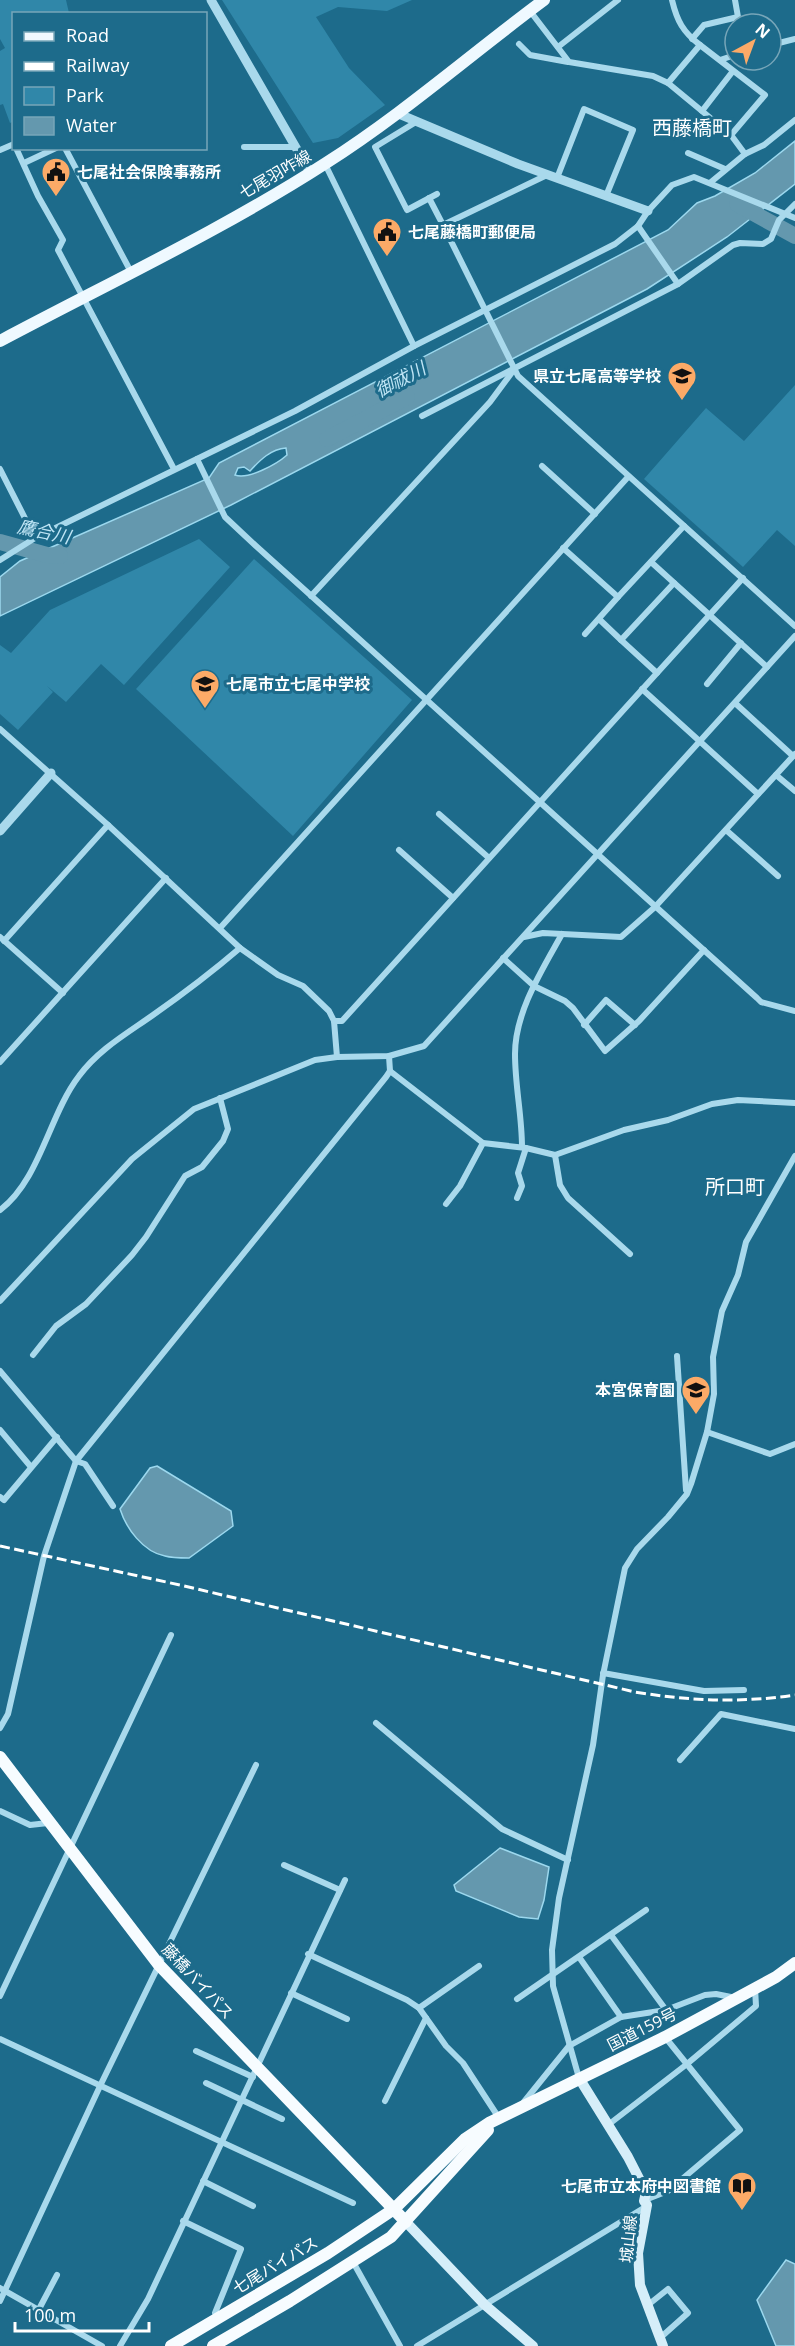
<svg xmlns="http://www.w3.org/2000/svg" width="795" height="2346" font-family="'Open Sans','Noto Sans JP',sans-serif">
<style>
.green{fill:#3087a9}
.water{fill:#6498ae;stroke:#9cd8ee;stroke-width:1.5;fill-rule:evenodd}
.lines{fill:none;stroke-linecap:round;stroke-linejoin:round}
.river{stroke:#6498ae;stroke-width:16}
.minor{stroke:#a9d9ec;stroke-width:6}
.tertiary{stroke:#a9d9ec;stroke-width:9}
.secondary{stroke:#d5eef9;stroke-width:10}
.primary{stroke:#eff9ff;stroke-width:12}
.trunk{stroke:#f7fcff;stroke-width:12}
.rail{stroke:#fff;stroke-width:3;stroke-dasharray:10 4.5;stroke-linecap:butt}
.labels{text-anchor:middle;dominant-baseline:central;stroke-width:6;stroke-linejoin:round;paint-order:stroke}
.poi-label{font-size:16px;font-weight:bold;fill:#fff;stroke:#1d6b8b;text-anchor:start}
.street-label{font-size:16px;fill:#fff;stroke:#1d6b8b}
.water-label{font-size:18px;font-style:italic;fill:#c0e6f6;stroke:#1d6b8b}
.quarter-label{font-size:20px;fill:#fff;stroke:#1d6b8b}
</style>
<rect width="100%" height="100%" fill="#1d6b8b"/>
<!-- green -->
<g class="green">
<polygon points="0,0 66,0 69,13 14,14 14,121 10,123 3,104 0,105 0,51 5,48 0,39"/>
<polygon points="222,0 412,0 387,11 338,7 316,17 349,68 385,105 338,138 313,143"/>
<polygon points="795,385 795,546 777,530 743,567 644,479 706,408 744,441"/>
<polygon points="199,539 230,567 124,685 101,664 66,702 47,686 53,692 18,730 0,714 0,645 11,653 50,610"/>
<polygon points="254,559 412,700 293,836 136,689"/>
</g>
<!-- water -->
<g class="water">
<path d="M795,141V184L727,237L647,289L231,505L0,616V577L20,561L209,478L219,463L668,230L697,203L715,196L755,173ZM389,403L390,404C381,416 359,435 344,432C350,420 376,408 389,403ZM286,448L287,455C277,464 248,480 235,475L238,468L244,467L250,471C260,460 271,449 286,448Z"/>
<path d="M157,1466L231,1511L233,1526L189,1558C181,1558 172,1558 165,1556C143,1552 126,1528 120,1509L150,1468Z"/>
<polygon points="500,1848 549,1867 544,1900 538,1919 519,1917 456,1891 454,1885"/>
<polygon points="786,2260 795,2264 795,2346 776,2346 757,2300"/>
</g>
<g class="lines">
<!-- river -->
<g class="river">
<polyline points="737,204 795,236"/>
<polyline points="327,439 407,397"/>
<polyline points="0,542 47,555 60,556"/>
</g>
<!-- minor -->
<g class="minor">
<path d="M672,0C677,21 683,32 700,45"/>
<polyline points="530,11 569,62 653,76 668,83"/>
<polyline points="692,39 704,25 738,17 735,0"/>
<polyline points="519,44 530,55 568,62"/>
<polyline points="771,45 795,39"/>
<polyline points="558,47 618,0"/>
<polyline points="720,60 735,55"/>
<polyline points="702,111 733,71"/>
<polyline points="416,122 375,147 407,210 437,194"/>
<polyline points="731,135 765,95 700,45 668,83 731,135 745,154"/>
<polyline points="244,147 296,147"/>
<polyline points="16,148 38,196 63,240 58,250 174,469"/>
<polyline points="65,148 131,272"/>
<polyline points="0,150 14,144"/>
<polyline points="688,153 725,169"/>
<polyline points="24,163 56,148"/>
<polyline points="325,164 414,346"/>
<polyline points="557,178 584,109 633,130 606,196"/>
<polyline points="711,182 745,154 764,145 795,120"/>
<polyline points="429,198 443,225 547,175"/>
<polyline points="443,225 518,376 795,626"/>
<polyline points="638,226 678,284"/>
<polyline points="422,416 678,284 733,245 740,243 763,244 771,239 779,220 795,204"/>
<polyline points="197,459 225,517 256,546 757,998 761,1002 795,1011"/>
<polyline points="542,466 595,514"/>
<polyline points="0,469 35,538"/>
<polyline points="563,548 618,597 585,634"/>
<polyline points="0,560 35,538 295,411 414,346 615,244 638,226 648,211 672,185 694,177 795,218"/>
<polyline points="651,562 767,667"/>
<polyline points="311,596 490,402 513,371"/>
<polyline points="618,597 684,526"/>
<polyline points="599,619 621,640 674,583"/>
<polyline points="621,640 657,673"/>
<polyline points="707,684 741,643"/>
<polyline points="642,689 758,794"/>
<polyline points="735,703 793,756"/>
<polyline points="0,729 108,825 240,948 278,975 303,986 329,1011 334,1021 337,1057"/>
<polyline points="776,775 795,791"/>
<polyline points="439,814 489,858"/>
<polyline points="726,830 778,876"/>
<polyline points="399,850 453,898"/>
<polyline points="220,928 628,477"/>
<polyline points="0,937 63,993"/>
<polyline points="524,937 543,933 621,937 655,907 795,754"/>
<polyline points="4,941 108,825"/>
<polyline points="503,958 534,986 565,1001 573,1008 605,1051 639,1021 704,950"/>
<polyline points="334,1021 342,1021 743,578"/>
<polyline points="584,1025 606,1000 635,1025"/>
<polyline points="0,1062 166,878"/>
<polyline points="390,1071 483,1143 526,1148 555,1155 624,1130 668,1120 712,1104 738,1100 795,1103"/>
<path d="M522,1147C522,1116 515,1086 515,1054C515,1012 542,970 562,934"/>
<polyline points="555,1155 560,1185 568,1198 630,1254"/>
<polyline points="517,1198 522,1186 518,1173 526,1148"/>
<polyline points="446,1204 460,1186 483,1143"/>
<path d="M0,1210C40,1180 49,1115 79,1076C98,1050 126,1034 153,1015C183,994 212,972 240,948"/>
<polyline points="0,1301 132,1159 194,1109 315,1060 337,1057 389,1056 424,1046 795,636"/>
<polyline points="33,1355 56,1326 86,1304 132,1255 146,1237 185,1176 202,1167 223,1141 228,1129 220,1098"/>
<polyline points="677,1356 686,1490"/>
<polyline points="0,1371 76,1461 85,1464 113,1506"/>
<polyline points="0,1430 31,1467"/>
<polyline points="707,1432 770,1454 795,1444"/>
<polyline points="0,1497 4,1500 57,1437"/>
<polyline points="603,1673 704,1691 744,1690"/>
<polyline points="376,1723 502,1829 568,1860"/>
<polyline points="0,1728 8,1714 44,1556 76,1461 386,1077 390,1071 389,1056"/>
<polyline points="680,1760 721,1714 795,1729"/>
<polyline points="0,1811 30,1825 48,1823"/>
<polyline points="284,1865 340,1890"/>
<polyline points="611,1935 666,2010"/>
<polyline points="308,1954 407,2000 419,2008 446,2046 463,2063 499,2118"/>
<polyline points="579,1957 621,2017"/>
<polyline points="291,1993 347,2019"/>
<polyline points="0,1996 171,1635"/>
<polyline points="517,1999 646,1910"/>
<polyline points="419,2008 479,1966"/>
<polyline points="0,2039 353,2203"/>
<polyline points="196,2051 253,2077"/>
<polyline points="579,2078 553,1986 552,1950 559,1898 593,1745 603,1675 625,1568 637,1549 668,1517 687,1494 691,1484 707,1432 714,1394 713,1357 722,1311 738,1275 746,1242 795,1156"/>
<polyline points="206,2083 282,2119"/>
<polyline points="385,2101 426,2018"/>
<polyline points="523,2103 569,2046 621,2017 666,2010 705,1995 716,1994 736,1998"/>
<polyline points="608,2125 687,2064 756,2006 755,1988"/>
<polyline points="203,2181 253,2206"/>
<polyline points="645,2200 668,2191 740,2130 665,2037"/>
<polyline points="183,2221 241,2249 215,2313 219,2318"/>
<polyline points="353,2262 400,2346"/>
<polyline points="0,2288 102,2346"/>
<polyline points="0,2301 101,2084 256,1765"/>
<polyline points="648,2305 668,2289 688,2313 660,2338"/>
<polyline points="38,2311 57,2275"/>
<polyline points="120,2346 148,2299 345,1880"/>
<polyline points="417,2346 647,2206"/>
</g>
<!-- tertiary -->
<g class="tertiary">
<polyline points="211,0 310,172"/>
<polyline points="399,114 518,164 648,211"/>
<polyline points="0,831 51,773"/>
</g>
<!-- secondary -->
<g class="secondary">
<polyline points="579,2078 628,2157 646,2192 644,2201 647,2205 638,2253 640,2285 663,2346"/>
<polyline points="406,2222 485,2305 533,2346"/>
</g>
<!-- primary -->
<path class="primary" d="M0,341C109,283 222,230 326,163C403,114 471,54 544,0"/>
<!-- trunk -->
<g class="trunk">
<polyline points="0,1757 159,1965 406,2222"/>
<polyline points="171,2346 328,2253 394,2209 465,2139 489,2123 665,2037 776,1977 795,1963"/>
<polyline points="213,2346 290,2301 391,2237 488,2130"/>
</g>
<!-- rail -->
<path class="rail" d="M0,1546L180,1585L635,1692C690,1701 741,1703 795,1695"/>
</g>
<!-- icons -->
<defs>
<g id="civic-pin" transform="scale(1.5)"><path d="M0 17L-7.5 6A9.5 9.5 0 1 1 7.5 6Z" fill="#fcaa67" stroke="#1d6b8b"/><path d="M-.6-6.5H3V-4.5H.6V-3L4-1V1h2V6H-6V1h2V-1L-.6-3ZM-1.2 2.5V6h2.4V2.5Z" fill="#111"/></g>
<g id="school-pin" transform="scale(1.5)"><path d="M0 17L-7.5 6A9.5 9.5 0 1 1 7.5 6Z" fill="#fcaa67" stroke="#1d6b8b"/><path d="M0-5L7-2L0 1L-7-2ZM-4 1L0 2.5L4 1V4Q0 6-4 4Z" fill="#111"/></g>
<g id="library-pin" transform="scale(1.5)"><path d="M0 17L-7.5 6A9.5 9.5 0 1 1 7.5 6Z" fill="#fcaa67" stroke="#1d6b8b"/><path d="M-6-4Q-3-5.5-.7-3.5V5Q-3 3-6 4ZM6-4Q3-5.5 .7-3.5V5Q3 3 6 4Z" fill="#111"/></g>
</defs>
<g fill-rule="evenodd">
<use href="#civic-pin" x="56" y="172"/>
<use href="#civic-pin" x="387" y="232"/>
<use href="#school-pin" x="682" y="376"/>
<use href="#school-pin" x="205" y="684"/>
<use href="#school-pin" x="696" y="1390"/>
<use href="#library-pin" x="742" y="2186"/>
</g>
<g class="labels">
<!-- poi labels -->
<g class="poi-label">
<text x="77" y="172">七尾社会保険事務所</text>
<text x="408" y="232">七尾藤橋町郵便局</text>
<text x="661" y="376" text-anchor="end">県立七尾高等学校</text>
<text x="226" y="684">七尾市立七尾中学校</text>
<text x="675" y="1390" text-anchor="end">本宮保育園</text>
<text x="721" y="2186" text-anchor="end">七尾市立本府中図書館</text>
</g>
<!-- street labels -->
<g class="street-label">
<text transform="translate(275 174) rotate(-30)">七尾羽咋線</text>
<text transform="translate(198 1981) rotate(47)">藤橋バイパス</text>
<text transform="translate(642 2029) rotate(-27)">国道159号</text>
<text transform="translate(628 2239) rotate(-84)">城山線</text>
<text transform="translate(275 2265) rotate(-31)">七尾バイパス</text>
</g>
<!-- water labels -->
<g class="water-label">
<text transform="translate(400 379) rotate(-28)">御祓川</text>
<text transform="translate(44 531) rotate(12)">鷹合川</text>
</g>
<!-- quarter labels -->
<g class="quarter-label">
<text x="692" y="127">西藤橋町</text>
<text x="735" y="1186">所口町</text>
</g>
</g>
<!-- legend -->
<rect x="12" y="12" width="195" height="138" fill="#1d6b8b" stroke="#77a6b9" stroke-width="1.5"/>
<rect x="24" y="32" width="30" height="9" fill="#eff9ff" stroke="#77a6b9" stroke-width="1.5"/>
<text x="66" y="42" font-size="18" fill="#ffffff">Road</text>
<rect x="24" y="62" width="30" height="9" fill="#ffffff" stroke="#77a6b9" stroke-width="1.5"/>
<text x="66" y="72" font-size="18" fill="#ffffff">Railway</text>
<rect x="24" y="87" width="30" height="18" fill="#3087a9" stroke="#77a6b9" stroke-width="1.5"/>
<text x="66" y="102" font-size="18" fill="#ffffff">Park</text>
<rect x="24" y="117" width="30" height="18" fill="#6498ae" stroke="#77a6b9" stroke-width="1.5"/>
<text x="66" y="132" font-size="18" fill="#ffffff">Water</text>
<!-- north arrow -->
<g transform="translate(753 42) rotate(41)"><circle r="28" fill="#1d6b8b" stroke="#77a6b9" stroke-width="1.5"/>
<path d="M0-4.5L10 22L0 15L-10 22Z" fill="#fcaa67"/>
<text y="-9" font-size="16" font-weight="bold" text-anchor="middle" fill="#ffffff">N</text>
</g>
<!-- scale -->
<path d="M15 2322v9h134v-9" fill="none" stroke="#ffffff" stroke-width="3"/>
<text x="24" y="2322" font-size="18" fill="#ffffff" stroke="#1d6b8b" stroke-width="4.5" paint-order="stroke">100 m</text>
</svg>
